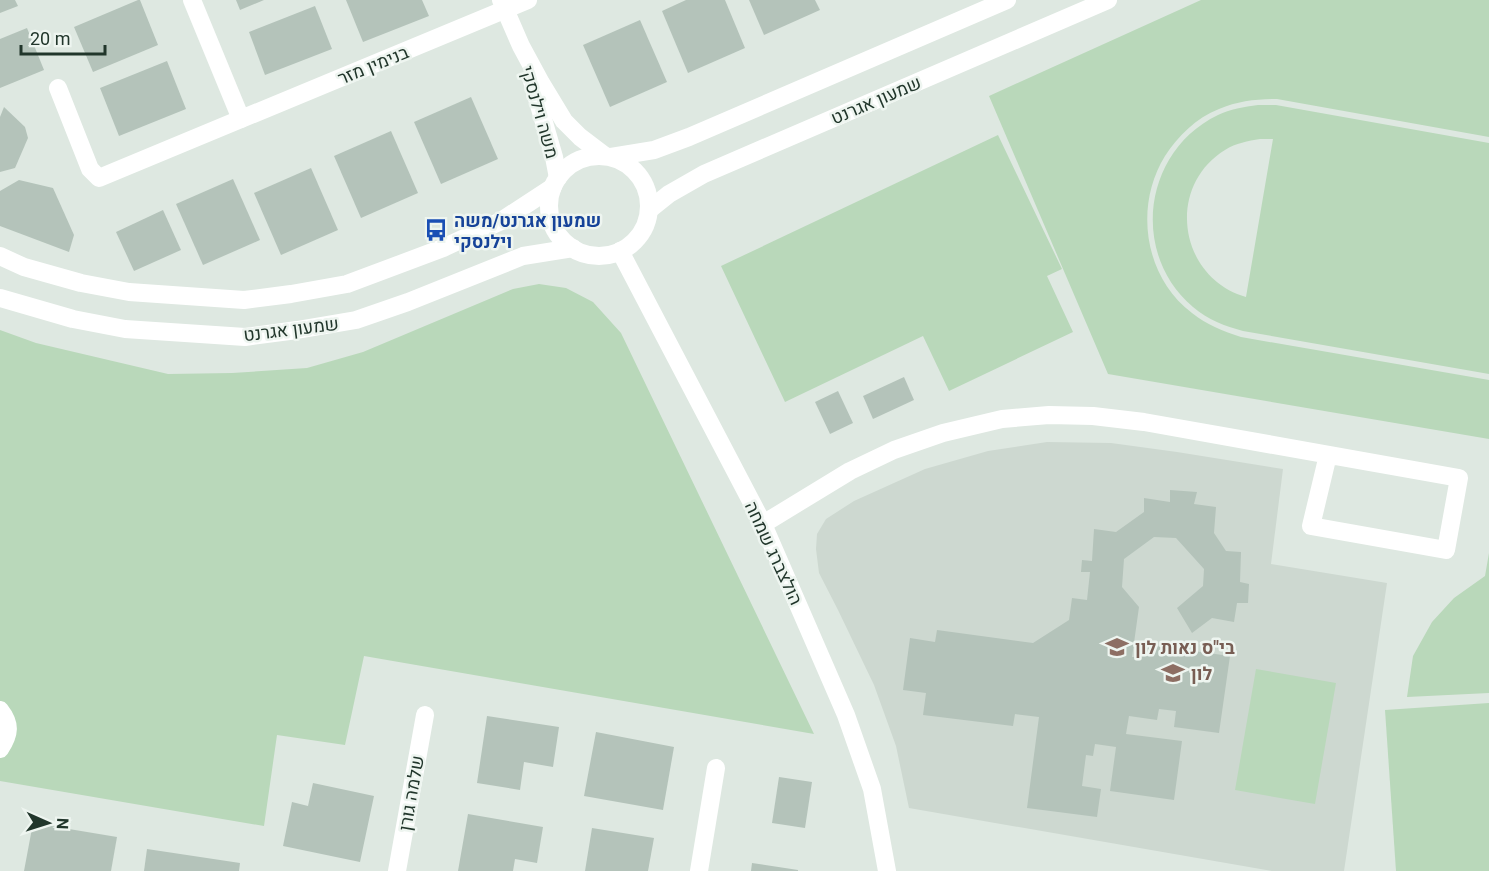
<svg xmlns="http://www.w3.org/2000/svg" width="1489" height="871" font-family="Roboto,Heebo,sans-serif">
<style>
.built{fill:#cdd8d0}
.green{fill:#b9d8ba;fill-rule:evenodd}
.building{fill:#b4c3ba}
.lines{fill:none;stroke-linecap:round;stroke-linejoin:round}
.minor{stroke:#fff;stroke-width:18}
.labels{text-anchor:middle;dominant-baseline:central;stroke-width:5;stroke-linejoin:round;paint-order:stroke}
.street-label{font-size:18px;fill:#21362b;stroke:#eef5f0}
.transit-label{font-size:18px;font-weight:bold;fill:#164399;stroke:#eef5f0;text-anchor:start}
.education-label{font-size:18px;font-weight:bold;fill:#785e54;stroke:#eef5f0;text-anchor:start}
</style>
<rect width="100%" height="100%" fill="#dee8e1"/>
<!-- built -->
<polygon class="built" points="1047,442 1111,443 1177,452 1283,469 1271,564 1387,583 1344,871 1272,871 909,808 896,746 874,685 838,610 819,573 816,549 817,534 826,519 854,501 925,469 988,451"/>
<!-- green -->
<g class="green">
<path d="M1201,0H1489V137L1277,99C1257,99 1238,101 1219,109C1196,118 1178,136 1165,156C1134,206 1144,277 1192,313C1207,325 1223,331 1241,337L1489,380V439L1108,374L989,96Z"/>
<path d="M1258,105H1276L1489,143V374L1243,331C1225,326 1208,320 1193,307C1130,254 1143,151 1218,115C1230,109 1244,107 1258,105ZM1260,139H1273L1246,297C1179,278 1165,187 1225,150C1236,143 1248,141 1260,139Z"/>
<polygon points="998,135 1062,269 1047,276 1073,332 949,391 923,336 785,402 721,266"/>
<polygon points="539,284 566,288 593,302 621,333 814,734 364,656 345,745 277,735 264,826 0,781 0,330 36,343 168,374 232,373 307,368 363,352 513,289"/>
<polygon points="1489,553 1489,693 1407,697 1413,656 1432,622 1454,598 1485,576"/>
<polygon points="1256,669 1336,683 1315,804 1235,790"/>
<polygon points="1489,703 1489,871 1396,871 1385,710"/>
</g>
<!-- building -->
<g class="building">
<polygon points="0,0 15,0 18,6 0,13"/>
<polygon points="138,0 140,0 158,45 93,72 74,27"/>
<polygon points="236,0 264,0 240,10"/>
<polygon points="346,0 422,0 429,16 363,42"/>
<polygon points="686,0 725,0 745,48 688,73 662,11"/>
<polygon points="749,0 815,0 820,10 764,35"/>
<polygon points="315,6 332,49 265,75 249,32"/>
<polygon points="640,20 667,82 610,107 583,45"/>
<polygon points="27,28 44,70 0,88 0,39"/>
<polygon points="167,61 186,109 119,136 100,88"/>
<polygon points="471,97 498,159 441,184 414,122"/>
<polygon points="4,107 25,127 28,138 15,168 0,172 0,117"/>
<polygon points="391,131 418,193 361,218 334,156"/>
<polygon points="311,168 338,230 281,255 254,193"/>
<polygon points="233,179 260,240 203,265 176,204"/>
<polygon points="19,180 53,188 74,235 69,252 0,226 0,191"/>
<polygon points="163,210 181,250 134,271 116,232"/>
<polygon points="904,377 914,400 873,419 863,396"/>
<polygon points="838,391 853,423 830,434 815,402"/>
<polygon points="1170,490 1197,492 1194,504 1216,507 1214,533 1226,551 1241,552 1240,582 1249,584 1248,603 1237,603 1234,622 1212,618 1192,633 1177,608 1203,586 1204,569 1176,538 1154,537 1124,559 1122,587 1139,607 1132,657 1140,657 1141,644 1230,656 1219,733 1174,727 1176,711 1159,709 1157,720 1129,716 1126,734 1182,741 1174,800 1110,791 1116,747 1095,744 1093,756 1086,755 1082,786 1101,789 1097,817 1027,808 1039,717 1015,714 1013,726 923,715 926,693 903,690 910,638 935,642 937,630 1033,643 1069,620 1072,598 1087,600 1090,572 1081,572 1082,560 1092,561 1094,529 1116,532 1144,512 1144,498 1170,502"/>
<polygon points="487,716 559,727 553,767 524,762 520,790 477,783"/>
<polygon points="596,732 674,747 663,810 584,796"/>
<polygon points="779,777 812,782 805,828 772,823"/>
<polygon points="313,783 374,796 360,862 283,846 292,802 308,806"/>
<polygon points="468,814 543,827 537,863 515,859 513,871 458,871"/>
<polygon points="33,823 117,837 111,871 24,871"/>
<polygon points="592,828 654,838 648,871 585,871"/>
<polygon points="147,849 240,863 239,871 144,871"/>
<polygon points="752,863 798,870 798,871 751,871"/>
</g>
<g class="lines">
<!-- minor -->
<g class="minor">
<polyline points="192,0 241,119"/>
<polyline points="501,0 521,46 541,83 564,121 580,137 605,156"/>
<polyline points="532,81 554,157 558,178"/>
<polyline points="58,88 90,169 99,178 528,0"/>
<circle cx="599" cy="206" r="50"/>
<polyline points="611,157 654,150 689,137 1007,0"/>
<polyline points="649,210 669,194 704,174 1108,0"/>
<polyline points="620,251 763,524 846,715 872,789 887,871"/>
<polyline points="0,256 24,267 81,283 129,292 244,300 291,294 347,284 443,248 501,221 553,187"/>
<polyline points="0,298 73,319 125,329 245,337 297,330 356,320 408,302 523,256 573,248"/>
<polyline points="763,524 850,471 894,450 943,433 1002,419 1049,415 1093,416 1144,422 1459,478 1446,550 1311,526 1328,455"/>
<path d="M0,710C11,724 10,734 0,749"/>
<polyline points="397,871 425,715"/>
<polyline points="699,871 716,768"/>
</g>
</g>
<!-- icons -->
<defs>
<g id="bus-bare" transform="scale(1.8)"><path d="M-5-6H5V4H4V6H2V4H-2V6H-4V4H-5ZM-3.5-4V0h7V-4ZM-3.5 1.2v1.5H-2V1.2ZM2 1.2v1.5H3.5V1.2Z" fill="#1a4fb4" stroke="#eef5f0" stroke-width="2.5" paint-order="stroke"/></g>
<g id="school-bare" transform="scale(1.8)"><path d="M0-5L7-2L0 1L-7-2ZM-4 1L0 2.5L4 1V4Q0 6-4 4Z" fill="#8d6e63" stroke="#eef5f0" stroke-width="2.5" paint-order="stroke"/></g>
</defs>
<g fill-rule="evenodd">
<use href="#bus-bare" x="436" y="230"/>
<use href="#school-bare" x="1117" y="647"/>
<use href="#school-bare" x="1173" y="673"/>
</g>
<g class="labels">
<!-- street labels -->
<g class="street-label">
<text transform="translate(373 65) rotate(-22)">בנימין מזר</text>
<text transform="translate(876 100) rotate(-23)">שמעון אגרנט</text>
<text transform="translate(540 112) rotate(74)">משה וילנסקי</text>
<text transform="translate(291 329) rotate(-7)">שמעון אגרנט</text>
<text transform="translate(774 553) rotate(65)">הולצברג שמחה</text>
<text transform="translate(411 793) rotate(-80)">שלמה גורן</text>
</g>
<!-- transit labels -->
<g class="transit-label">
<text x="454" y="220">שמעון אגרנט/משה<tspan x="454" dy="21">וילנסקי</tspan></text>
</g>
<!-- education labels -->
<g class="education-label">
<text x="1135" y="647">בי"ס נאות לון</text>
<text x="1191" y="673">לון</text>
</g>
</g>
<!-- north arrow -->
<g transform="translate(48 823) rotate(93)" stroke="#eef5f0" stroke-width="4.5" paint-order="stroke">
<path d="M0-4.5L10 22L0 15L-10 22Z" fill="#21362b"/>
<text y="-9" font-size="16" font-weight="bold" text-anchor="middle" fill="#21362b">N</text>
</g>
<!-- scale -->
<path d="M21 45v9h84v-9" fill="none" stroke="#21362b" stroke-width="3"/>
<text x="30" y="45" font-size="18" fill="#21362b" stroke="#eef5f0" stroke-width="4.5" paint-order="stroke">20 m</text>
</svg>
